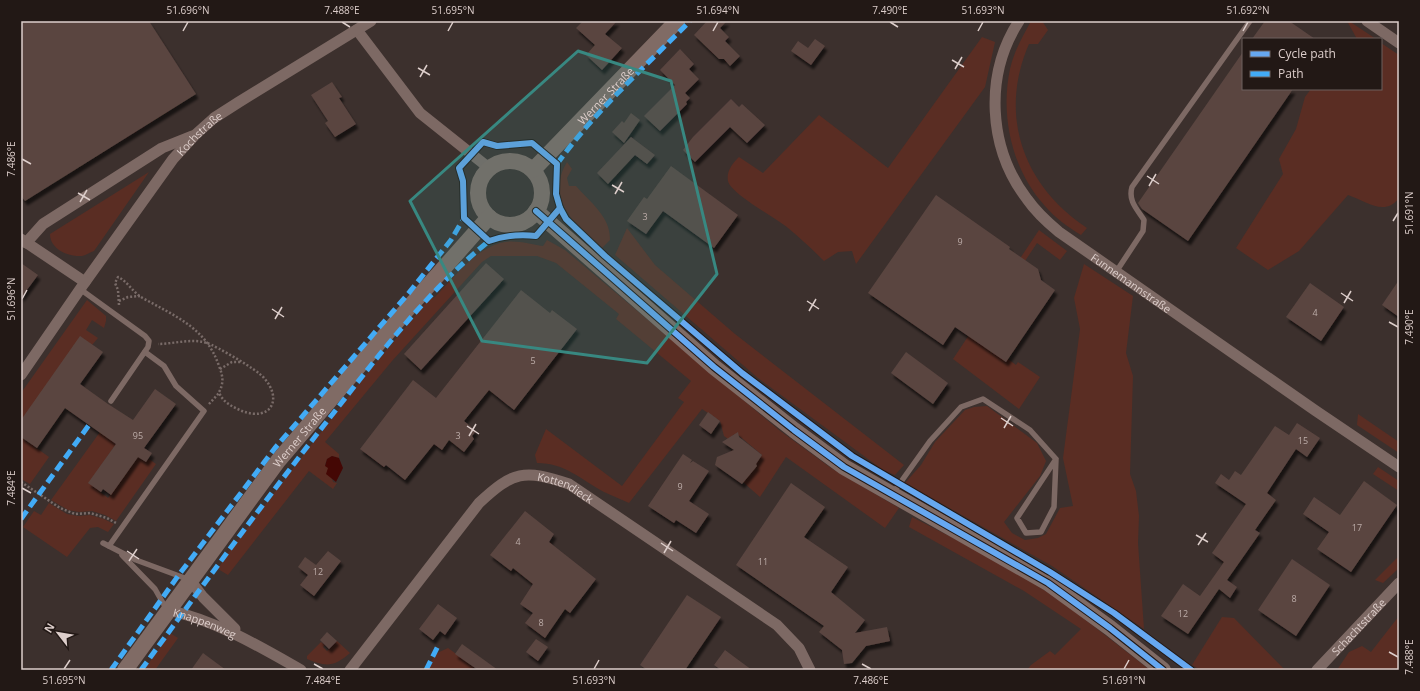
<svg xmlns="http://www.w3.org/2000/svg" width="1420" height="691" font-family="'Open Sans',sans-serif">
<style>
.green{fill:#5a2d23}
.water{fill:#440704}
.building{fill:#5a4540;filter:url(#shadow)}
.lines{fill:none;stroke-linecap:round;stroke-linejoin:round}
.path{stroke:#796b68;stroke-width:2.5;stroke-dasharray:2 2;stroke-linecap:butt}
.lane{stroke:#7d6964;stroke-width:5.5}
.street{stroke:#7d6964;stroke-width:11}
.secondary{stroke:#806b65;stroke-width:16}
.quiet{stroke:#42abf6;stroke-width:5;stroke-dasharray:10 5;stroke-linecap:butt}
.cycleway-casing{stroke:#221815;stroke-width:8}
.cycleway{stroke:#66a8f1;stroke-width:6}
.marked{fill:#388881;fill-opacity:0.2;stroke:#388881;stroke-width:3;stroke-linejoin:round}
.ticks{fill:none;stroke:#ddcecb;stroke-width:1.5}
.labels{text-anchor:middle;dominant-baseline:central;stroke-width:4;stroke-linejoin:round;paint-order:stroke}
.number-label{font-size:9px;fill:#bcaca8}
.street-label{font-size:11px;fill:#ddcecb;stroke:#221815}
.neatline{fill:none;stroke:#ddcecb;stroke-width:1.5}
.ticks-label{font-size:10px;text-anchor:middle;fill:#ddcecb}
</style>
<defs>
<filter id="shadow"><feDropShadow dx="2.5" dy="4.5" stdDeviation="1" flood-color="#0009"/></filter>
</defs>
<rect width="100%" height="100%" fill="#3c302d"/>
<!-- green -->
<g class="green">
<path d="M1031,21H1042L1048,30L1038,44H1029C998,115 1023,186 1087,228L1081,235C1068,227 1055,218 1045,206C1012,170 1000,116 1010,69C1014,51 1023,36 1031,21Z"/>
<polygon points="1347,21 1349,21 1376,39 1357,39"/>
<path d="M982,37L995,42L985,87L856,264L852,251L838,252L824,261C812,249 800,238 788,228C776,218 731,194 728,181C726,171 733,163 739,157L763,173L819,115L888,168Z"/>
<path d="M1381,43L1399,55V198C1385,217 1366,201 1348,195L1299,251L1268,270L1236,248L1283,174L1279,159L1296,129L1305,97L1311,89H1381Z"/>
<path d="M567,162L572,169L567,178L569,186H576C590,202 611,217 610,240L601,249C577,225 544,200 567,162Z"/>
<path d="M149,172L94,251C91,252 86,255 82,256C68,257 50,249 50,234Z"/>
<polygon points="627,228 655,265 735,334 904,465 895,475 883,470 758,378 615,255"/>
<polygon points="1039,230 1067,251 1060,260 1037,243 1021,267 1006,362 1008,359 1016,365 1018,362 1040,377 1019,409 953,359"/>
<path d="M547,240L565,250L779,430L831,468L899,508L885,528L786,457L760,497L743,482L757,466L756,464L762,455L737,434L733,435L731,441L724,436L720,421L702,409L629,503C621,499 612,496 604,492C580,479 565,463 537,463L535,455L546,429L622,486L684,402L678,398L691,381L616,319L619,314L556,263L537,256H491L482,262L392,361L325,442L339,454V458L332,456L327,459L325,465L328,467L333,482L337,483L333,489L309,471L228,575L218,569L227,554L355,388L428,300L435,297C453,279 474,250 500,243C514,239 530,244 543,246Z"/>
<polygon points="1084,264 1133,296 1126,353 1133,376 1130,474 1136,491 1139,516 1138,543 1144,629 1052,566 905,483 921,465 935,442 965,410 974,407 987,406 1037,443 1046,461 1040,476 1004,522 1012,533 1025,540 1038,538 1046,534 1060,508 1073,506 1063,458 1080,329 1074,298"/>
<polygon points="87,300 106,316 106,321 104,328 92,320 86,330 98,338 92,345 21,420 21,393"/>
<polygon points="1358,414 1399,442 1399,453 1357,425"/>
<polygon points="100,432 116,444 89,483 108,498 138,457 146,462 149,459 156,464 116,521 105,515 92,511 79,512 68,510 51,500"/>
<polygon points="21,437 49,457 30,484 21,479"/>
<polygon points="1378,467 1399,481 1399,491 1373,474"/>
<polygon points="49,503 67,514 78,516 90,515 104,519 114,524 108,532 98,527 90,528 67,557 23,527 34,511 41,515"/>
<polygon points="912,517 996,560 1060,600 1150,670 1027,670 1031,665 1050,651 1055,655 1081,629 1024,591 909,527"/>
<polygon points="1399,556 1399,568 1383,583 1375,580"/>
<polygon points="1399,616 1399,670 1337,670 1349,652 1362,646 1371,652"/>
<polygon points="1222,617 1234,618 1285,670 1200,670 1192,665"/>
<polygon points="170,633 178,638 155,670 144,670"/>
<path d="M337,641L350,653C334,667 326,667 307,659V656L321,642L325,645L323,647L327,651Z"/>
<polygon points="448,648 474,667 472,670 427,670 435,654"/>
</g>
<!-- water -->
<polygon class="water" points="332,456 339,458 343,468 336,482 326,474 328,468 325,466 327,459"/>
<!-- building -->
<g class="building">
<polygon points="21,21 149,21 196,94 25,201 21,196"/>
<polygon points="583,21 617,21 605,34 622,48 602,70 586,55 595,45 576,28"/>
<polygon points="707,21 727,21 720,28 729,37 725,41 740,56 730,66 724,59 719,59 694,35"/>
<polygon points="1265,21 1289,21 1315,39 1252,39"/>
<polygon points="815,39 825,46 811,65 791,51 798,41 808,48"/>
<polygon points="680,49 694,64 689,69 699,79 685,93 690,98 686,102 687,104 660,131 644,116 675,85 660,70"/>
<polygon points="1243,52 1243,89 1293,89 1188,241 1142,209 1138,203"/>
<polygon points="332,82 342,97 339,98 356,124 335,137 325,123 328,121 311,95"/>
<polygon points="731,99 739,107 742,104 765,125 747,143 730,127 695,162 683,150 693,137"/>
<polygon points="631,113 640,120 624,143 612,132 622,121 624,123"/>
<polygon points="631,137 655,155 647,164 635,155 608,184 597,173"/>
<polygon points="671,166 738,215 714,248 663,211 646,234 627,221 644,197 647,199"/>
<polygon points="936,195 1010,247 1009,249 1038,269 1041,280 1055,290 1006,362 955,327 943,345 868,293"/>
<polygon points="21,263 38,275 21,298"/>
<polygon points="486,263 504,279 421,370 404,354"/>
<polygon points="1399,280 1399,317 1382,305"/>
<polygon points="1310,283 1344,307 1321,341 1286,317"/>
<polygon points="521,290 550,313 552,310 577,329 514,410 489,390 464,421 476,431 472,436 474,439 464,452 449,440 442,450 434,444 405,480 386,465 384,467 360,449 413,380 436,398"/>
<polygon points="80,336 103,352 80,384 108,404 133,420 155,389 176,404 144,448 152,453 146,462 138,457 111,495 103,489 101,492 88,483 116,444 65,408 37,448 21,437 21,420"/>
<polygon points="906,352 948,383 933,404 891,373"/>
<polygon points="708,412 720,421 711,434 699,425"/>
<polygon points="1297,423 1320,438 1307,457 1296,449 1267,493 1276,500 1255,530 1260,533 1227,580 1237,587 1230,598 1219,589 1188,634 1161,616 1183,584 1200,596 1224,562 1212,553 1246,504 1215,483 1221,474 1229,480 1235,471 1241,475 1275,426 1289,435"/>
<polygon points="738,432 739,437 762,455 756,464 757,466 742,484 715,465 717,457 734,450 722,442"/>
<polygon points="683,454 692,460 690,463 693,461 709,471 689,501 709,514 696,533 676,520 674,523 648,506"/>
<polygon points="1364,481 1397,505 1351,572 1317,549 1329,532 1303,514 1314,497 1340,515"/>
<polygon points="791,483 825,507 804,537 848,567 831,592 865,620 855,633 887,627 890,641 866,646 852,663 844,664 842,650 819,632 824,626 736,565"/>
<polygon points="525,511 554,534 549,542 596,579 570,613 565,609 545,638 525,623 533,613 520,604 533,584 513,568 511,571 490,555"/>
<polygon points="328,551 341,561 314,596 300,585 308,575 298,567 305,557 316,565"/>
<polygon points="1292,559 1330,585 1296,636 1258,610"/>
<polygon points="687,595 721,617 685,670 647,670 640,665"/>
<polygon points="438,604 457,618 445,635 440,631 433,640 419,629"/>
<polygon points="327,632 337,641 329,649 320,640"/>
<polygon points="536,639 548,647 538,661 526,652"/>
<polygon points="462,644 498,670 478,670 455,654"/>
<polygon points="725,650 737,659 752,670 721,670 714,665"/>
<polygon points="203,653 226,670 191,670"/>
</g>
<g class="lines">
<!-- path -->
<g class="path">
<polyline points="119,301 128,297 140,296"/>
<path d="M119,305L118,290L115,283L118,277C127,281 132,291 141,297C174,316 206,327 219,366C223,376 224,383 219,392C222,402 233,407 242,411C271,422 283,399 264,378C258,370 216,346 207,343C191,338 174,344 158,344"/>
<polyline points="220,369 232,362 240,362"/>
<polyline points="209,404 219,393"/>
<polyline points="21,482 60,508 75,514 90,513 107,518 116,523"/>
</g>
<!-- lane -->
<g class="lane">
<path d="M1116,272L1143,231L1144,220C1137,209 1128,201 1132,187L1250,21"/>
<polyline points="80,289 145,336 149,341 148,347 111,401"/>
<polyline points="893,493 930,441 961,407 983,399 1030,430 1056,459 1054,507 1041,532 1026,533 1017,518 1056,459"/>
<polyline points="103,543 136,560 190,580"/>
<polyline points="109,546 204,411 176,386 164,366 145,352"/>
<polyline points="122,555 155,589 167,610"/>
</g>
<!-- street -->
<g class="street">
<path id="s1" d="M1019,21C984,75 988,148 1027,199C1036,212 1047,222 1059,232L1316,411L1399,467"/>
<polyline points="1367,21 1399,43"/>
<polyline points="357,30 420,113 489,168"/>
<polyline points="26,243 43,224 162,148 192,136"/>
<path id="s2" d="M85,282L173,159L195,135L214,118L239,102L371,21"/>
<polyline points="21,375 85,282 21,239"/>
<polyline points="190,580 203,597 235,629"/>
<path id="s3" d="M168,610C217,621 257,645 301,670"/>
<path id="s4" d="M350,670L479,503C513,471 524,469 569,484L777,625L799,648L810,670"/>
<path id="s5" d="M1317,670L1399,583"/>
</g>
<!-- secondary -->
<g class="secondary">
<circle cx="510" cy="193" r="32"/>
<path id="s6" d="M533,170L677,21"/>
<polyline points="536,211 714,367 794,430 844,467 1048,583 1110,628 1163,670"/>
<path id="s7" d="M125,670L278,461L404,313L489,217"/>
</g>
<!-- quiet -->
<g class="quiet">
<path d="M557,164C595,111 645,67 690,21"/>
<polyline points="21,519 89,425"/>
<polyline points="111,670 178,576 275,448 408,294 451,240 464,218"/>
<path d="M141,670C206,581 271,492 339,406C385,347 431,288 489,241"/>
<polyline points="426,670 439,644"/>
</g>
<!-- cycleway casing -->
<g class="cycleway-casing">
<g id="cycleway">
<path d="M483,142L497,146L532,143L557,164L556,194L560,208L536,236C519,234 506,235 489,241L464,218L463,181L459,168Z"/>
<polyline points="560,208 566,219 605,256 742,373 852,456 1050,572 1114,613 1191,670"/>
<polyline points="536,211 714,367 794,430 844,467 1048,583 1110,628 1163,670"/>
</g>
</g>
<!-- cycleway -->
<use href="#cycleway" class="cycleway"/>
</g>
<!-- marked area -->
<path class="marked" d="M578,51L671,81L717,274L647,363L482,341L410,201Z"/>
<!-- ticks -->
<path class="ticks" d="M342,22L350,27M890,22L898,27M183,31L188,22M448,31L453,22M713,31L718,22M978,31L983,22M1243,31L1248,22M952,60L964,67M418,68L430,75M955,69L962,57M420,77L427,65M22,159L31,164M1147,176L1159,184M612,185L624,192M1149,186L1156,174M78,193L90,200M615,194L622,182M80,202L87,190M1393,221L1398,213M1341,293L1353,301M22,299L27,290M807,301L819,309M1344,303L1351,291M272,309L284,317M809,311L816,299M275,319L282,307M1389,322L1398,327M1001,418L1013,426M467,426L479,434M1004,428L1011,416M469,436L476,424M22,488L31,493M1196,535L1208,542M661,543L673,551M1198,545L1206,533M127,551L139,559M664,553L671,541M129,561L137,549M1389,652L1398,657M314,664L323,669M862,664L871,669M64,669L70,660M594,669L599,660M1124,669L1129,660"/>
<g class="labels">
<!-- number labels -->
<g class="number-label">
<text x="645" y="216">3</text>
<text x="960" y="241">9</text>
<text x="1315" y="312">4</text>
<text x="533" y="360">5</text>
<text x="138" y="435">95</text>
<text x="458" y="435">3</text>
<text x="1303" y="440">15</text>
<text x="680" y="486">9</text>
<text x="1357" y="527">17</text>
<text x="518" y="541">4</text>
<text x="763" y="561">11</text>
<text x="318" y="571">12</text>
<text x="1294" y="598">8</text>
<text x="1183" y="613">12</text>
<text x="541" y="622">8</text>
</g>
<!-- street labels -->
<g class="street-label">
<text stroke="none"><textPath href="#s6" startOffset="104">Werner Straße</textPath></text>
<text stroke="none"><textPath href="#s2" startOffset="188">Kochstraße</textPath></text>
<text stroke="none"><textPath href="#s1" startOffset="324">Funnemannstraße</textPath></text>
<text stroke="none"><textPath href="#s7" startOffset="291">Werner Straße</textPath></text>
<text stroke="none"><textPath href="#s4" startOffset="309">Kottendieck</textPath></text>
<text stroke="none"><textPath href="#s3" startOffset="39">Knappenweg</textPath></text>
<text stroke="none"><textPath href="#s5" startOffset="60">Schachtstraße</textPath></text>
</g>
</g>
<!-- border -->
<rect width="1420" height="691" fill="none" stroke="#221815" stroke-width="44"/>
<!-- legend -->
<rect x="1242" y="38" width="140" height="52" fill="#221815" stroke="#6d615e"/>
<rect x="1250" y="51" width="20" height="6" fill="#66a8f1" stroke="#6d615e"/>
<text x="1278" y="58" font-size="12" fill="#ddcecb">Cycle path</text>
<rect x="1250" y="71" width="20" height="6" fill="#42abf6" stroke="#6d615e"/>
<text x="1278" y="78" font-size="12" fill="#ddcecb">Path</text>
<!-- north arrow -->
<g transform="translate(58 633) rotate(301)" stroke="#221815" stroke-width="3" paint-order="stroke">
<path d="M0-3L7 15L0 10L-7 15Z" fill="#ddcecb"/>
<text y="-6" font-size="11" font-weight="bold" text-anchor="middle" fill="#ddcecb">N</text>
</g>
<rect x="22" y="22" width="1376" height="647" class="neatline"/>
<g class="ticks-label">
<text x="188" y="14">51.696°N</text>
<text x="342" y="14">7.488°E</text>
<text x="453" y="14">51.695°N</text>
<text x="718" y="14">51.694°N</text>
<text x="890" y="14">7.490°E</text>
<text x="983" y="14">51.693°N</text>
<text x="1248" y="14">51.692°N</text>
<text transform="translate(11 159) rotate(-90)" y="4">7.486°E</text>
<text transform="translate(1409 213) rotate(-90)" y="4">51.691°N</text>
<text transform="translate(11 299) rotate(-90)" y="4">51.696°N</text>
<text transform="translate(1409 327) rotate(-90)" y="4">7.490°E</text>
<text transform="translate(11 488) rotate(-90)" y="4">7.484°E</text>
<text transform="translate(1409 657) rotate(-90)" y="4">7.488°E</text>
<text x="64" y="684">51.695°N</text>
<text x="323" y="684">7.484°E</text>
<text x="594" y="684">51.693°N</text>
<text x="871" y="684">7.486°E</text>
<text x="1124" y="684">51.691°N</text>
</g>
</svg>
